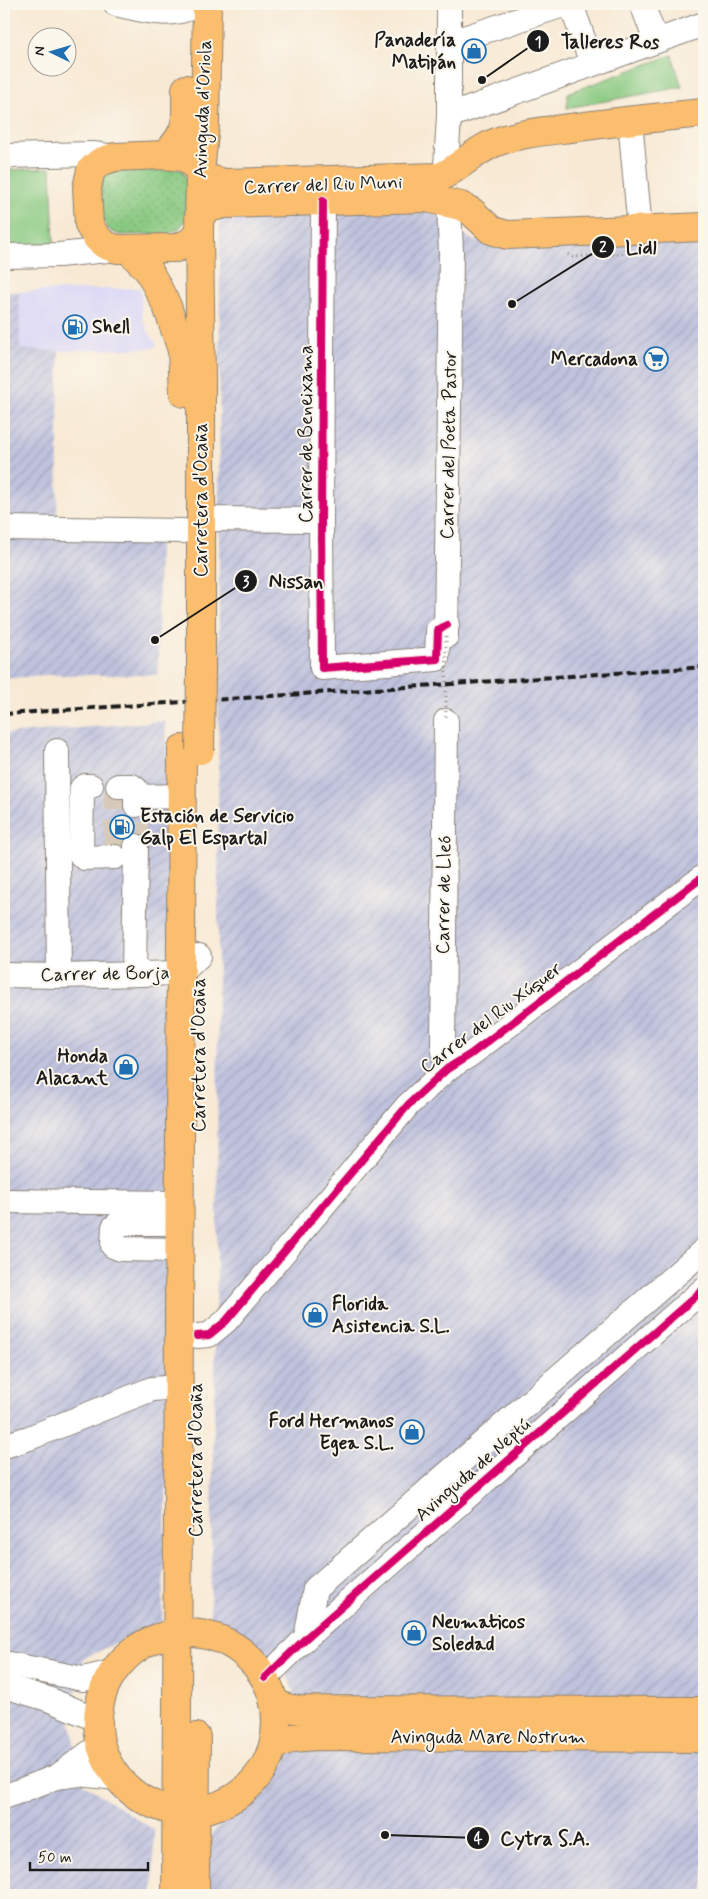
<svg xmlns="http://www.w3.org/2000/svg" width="708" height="1899" font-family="Mynerve,sans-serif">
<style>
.built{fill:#d9d6f7}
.industrial{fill:url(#industrial-furrows)}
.grass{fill:url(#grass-dots);stroke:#52724e}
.park{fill:#89c981;stroke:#52724e}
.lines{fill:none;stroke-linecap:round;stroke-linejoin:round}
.minor-tunnel{stroke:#d7cab8;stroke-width:24;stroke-dasharray:24 12;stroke-linecap:butt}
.minor-casing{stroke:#8a8278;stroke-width:26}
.major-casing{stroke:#8a8278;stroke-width:30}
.path{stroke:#8a8278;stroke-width:3;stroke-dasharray:1 4;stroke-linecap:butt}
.minor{stroke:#fff;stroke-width:24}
.major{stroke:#fbbd6e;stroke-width:28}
.rail{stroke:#1c1c1c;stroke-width:4;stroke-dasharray:8 4;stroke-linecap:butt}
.major-bridge-casing{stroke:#8a8278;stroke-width:30;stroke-linecap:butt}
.path-bridge{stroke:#8a8278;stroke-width:3;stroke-dasharray:1 4;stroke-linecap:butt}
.major-bridge{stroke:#fbbd6e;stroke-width:28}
.cycleway-casing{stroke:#fbf7ec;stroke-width:11}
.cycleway{stroke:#d6006c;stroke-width:8}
.labels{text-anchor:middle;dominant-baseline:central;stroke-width:4;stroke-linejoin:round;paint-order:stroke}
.poi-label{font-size:19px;font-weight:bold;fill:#1c1c1c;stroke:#fbf7ec;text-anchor:end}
.street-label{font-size:19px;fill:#1c1c1c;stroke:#fbf7ec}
.leader{fill:none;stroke:#1c1c1c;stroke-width:2}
.callout-dot{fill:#1c1c1c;stroke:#fbf7ec;stroke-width:2}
.mark-label{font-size:15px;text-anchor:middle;font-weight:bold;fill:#fff}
.callout-label{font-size:20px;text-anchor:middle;font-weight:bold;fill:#1c1c1c;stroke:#fbf7ec;stroke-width:4;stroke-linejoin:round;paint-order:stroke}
</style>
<defs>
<pattern id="industrial-furrows" width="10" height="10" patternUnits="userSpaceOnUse" patternTransform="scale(1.25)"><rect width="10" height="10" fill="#c0c2dd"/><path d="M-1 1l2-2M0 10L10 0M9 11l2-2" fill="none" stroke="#a4a6bd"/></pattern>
<pattern id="grass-dots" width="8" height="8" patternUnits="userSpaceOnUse" patternTransform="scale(1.25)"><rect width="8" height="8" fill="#89c981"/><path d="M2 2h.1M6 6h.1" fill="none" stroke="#76ac6f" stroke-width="1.8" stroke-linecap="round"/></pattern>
</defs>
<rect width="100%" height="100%" fill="#fbf7ec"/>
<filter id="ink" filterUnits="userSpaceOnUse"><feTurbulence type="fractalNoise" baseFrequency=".02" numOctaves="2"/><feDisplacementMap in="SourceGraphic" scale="10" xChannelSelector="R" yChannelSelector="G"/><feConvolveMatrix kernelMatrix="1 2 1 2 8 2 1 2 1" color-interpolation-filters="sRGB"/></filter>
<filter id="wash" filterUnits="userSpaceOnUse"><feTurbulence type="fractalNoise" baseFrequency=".0096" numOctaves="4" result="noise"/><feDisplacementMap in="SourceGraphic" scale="20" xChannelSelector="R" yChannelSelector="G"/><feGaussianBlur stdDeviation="1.12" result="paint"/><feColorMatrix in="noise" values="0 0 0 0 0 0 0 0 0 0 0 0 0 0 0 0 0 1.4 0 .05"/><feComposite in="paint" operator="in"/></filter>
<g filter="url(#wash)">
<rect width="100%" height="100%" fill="#f8e9d4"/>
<!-- built -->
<polygon class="built" points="141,288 142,318 151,336 157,344 154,348 64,351 4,350 4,292"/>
<!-- industrial -->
<g class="industrial">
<polygon points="426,208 474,241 704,240 704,1895 207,1895 207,1838 285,1764 297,1702 284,1667 210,1616 217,1264 220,214"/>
<polygon points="4,292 19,292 20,349 59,351 57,529 159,531 158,675 45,675 4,679"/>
<polygon points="165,721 173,878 169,1411 162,1622 84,1658 70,1720 84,1784 154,1830 153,1895 4,1895 4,734"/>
</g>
<!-- grass -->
<polygon class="grass" points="163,164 183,171 187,182 186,219 179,229 168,234 119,235 109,230 102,218 101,179 107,172"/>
<!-- park -->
<g class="park">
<polygon points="672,55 682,87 567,108 568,93"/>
<polygon points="51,168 54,245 4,246 4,170"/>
</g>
</g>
<g filter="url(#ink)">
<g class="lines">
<!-- minor-tunnel -->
<g class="minor-tunnel">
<polyline points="116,846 116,797 136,797"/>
<polyline points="136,846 136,805"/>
</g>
<!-- minor casing -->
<g class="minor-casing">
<g id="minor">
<path d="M116,4C143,10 173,20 197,4"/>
<polyline points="571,4 592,64"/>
<polyline points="642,4 656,41"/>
<polyline points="449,43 566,4"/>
<polyline points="449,116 704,24"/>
<polyline points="630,120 640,230"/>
<polyline points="4,156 93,154 115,157"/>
<polyline points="440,177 446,166 449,116 449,4"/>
<polyline points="323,201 321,520 322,668 437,659 438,630 447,625"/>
<polyline points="4,256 59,255 117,249"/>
<polyline points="201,519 321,520"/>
<polyline points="4,528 183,531"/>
<polyline points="446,636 451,253 449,203"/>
<polyline points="446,721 443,1045 447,1069"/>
<polyline points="57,751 59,976"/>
<polyline points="91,786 85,786 82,788 81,855 84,858 115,857"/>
<polyline points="118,786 132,786 136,789 136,805"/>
<polyline points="136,797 182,796"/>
<polyline points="134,974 136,846"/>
<polyline points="4,975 59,976 181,973 199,956"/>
<polyline points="4,1201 179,1203"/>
<polyline points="179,1250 121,1249 113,1246 114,1227 119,1223 179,1223"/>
<polyline points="197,1336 209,1335 226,1321 408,1105 447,1069 471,1054 704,876"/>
<polyline points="4,1446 29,1438 152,1389 178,1387"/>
<polyline points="306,1638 315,1589 704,1250"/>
<polyline points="4,1663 83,1679 113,1672"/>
<polyline points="265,1678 306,1638 704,1289"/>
<polyline points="4,1686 48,1699 98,1720"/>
<polyline points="58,1776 100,1745"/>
<polyline points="4,1797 56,1777 79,1774 117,1778"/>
</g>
</g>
<!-- major casing -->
<g class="major-casing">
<g id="major">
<path d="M165,155C190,130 186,121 186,89"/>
<polyline points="200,215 209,208 224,204 427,198 461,206 472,212 491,230 507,235 704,227"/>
<path d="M199,233L189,243L176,248L117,249L105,245L97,238L89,225L87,188L91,170L100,162L115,157L165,155L182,157L189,160L206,178L224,183L440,177C461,167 476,149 499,141C522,133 546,131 570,128C615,122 659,117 704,113"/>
<polyline points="128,249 149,271 167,306 182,350 184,393"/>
<polyline points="201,669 201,381 199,233 200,173 205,124 207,4"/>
<circle cx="187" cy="1722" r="89"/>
<polyline points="274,1703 287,1708 301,1710 704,1711"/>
<polyline points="273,1746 292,1738 318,1736 704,1738"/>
<polyline points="176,1895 182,749"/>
<polyline points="195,1895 196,1737"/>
</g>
</g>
<!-- path -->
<polyline class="path" points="568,254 573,257 646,252"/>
<!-- minor -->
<use href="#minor" class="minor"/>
<!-- major -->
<use href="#major" class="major"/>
<!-- rail -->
<polyline class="rail" points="4,714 704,667"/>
<!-- major-bridge casing -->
<g class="major-bridge-casing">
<polyline id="major-bridge" points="200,750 201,669"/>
</g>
<!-- path-bridge -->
<polyline class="path-bridge" points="446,636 446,721"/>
<!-- major-bridge -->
<use href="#major-bridge" class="major-bridge"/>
<!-- cycleway casing -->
<g class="cycleway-casing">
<g id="cycleway">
<polyline points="323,201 321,520 322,668 437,659 438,630 447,625"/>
<polyline points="197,1336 209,1335 226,1321 408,1105 447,1069 471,1054 704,876"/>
<polyline points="265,1678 306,1638 704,1289"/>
</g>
</g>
<!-- cycleway -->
<use href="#cycleway" class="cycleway"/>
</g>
</g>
<!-- icons -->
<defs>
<g id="shop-ring" transform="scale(1.25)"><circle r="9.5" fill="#fbf7ec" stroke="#1f6fb2" stroke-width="1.5"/><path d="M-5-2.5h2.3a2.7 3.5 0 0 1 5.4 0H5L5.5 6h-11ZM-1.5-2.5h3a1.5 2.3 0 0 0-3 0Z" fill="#1f6fb2"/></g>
<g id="fuel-ring" transform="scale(1.25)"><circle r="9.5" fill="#fbf7ec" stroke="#1f6fb2" stroke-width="1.5"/><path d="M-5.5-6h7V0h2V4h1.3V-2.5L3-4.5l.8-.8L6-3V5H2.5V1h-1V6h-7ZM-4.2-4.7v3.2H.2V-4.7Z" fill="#1f6fb2"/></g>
<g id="supermarket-ring" transform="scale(1.25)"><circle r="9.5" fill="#fbf7ec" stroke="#1f6fb2" stroke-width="1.5"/><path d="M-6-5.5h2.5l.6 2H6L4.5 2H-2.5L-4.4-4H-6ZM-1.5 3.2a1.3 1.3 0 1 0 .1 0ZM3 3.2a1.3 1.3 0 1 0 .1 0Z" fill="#1f6fb2"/></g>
</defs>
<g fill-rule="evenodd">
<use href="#shop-ring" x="474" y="51"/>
<use href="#fuel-ring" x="75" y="327"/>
<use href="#supermarket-ring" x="656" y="359"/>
<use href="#fuel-ring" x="122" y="827"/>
<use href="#shop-ring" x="126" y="1067"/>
<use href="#shop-ring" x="315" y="1315"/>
<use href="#shop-ring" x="412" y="1432"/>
<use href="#shop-ring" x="414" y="1633"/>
</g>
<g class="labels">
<!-- poi labels -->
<g class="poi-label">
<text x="456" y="40">Panadería<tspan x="456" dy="22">Matipán</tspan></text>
<text x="92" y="327" text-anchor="start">Shell</text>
<text x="638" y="359">Mercadona</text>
<text x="140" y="816" text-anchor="start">Estación de Servicio<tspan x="140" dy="22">Galp El Espartal</tspan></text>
<text x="108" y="1056">Honda<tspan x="108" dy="22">Alacant</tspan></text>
<text x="332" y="1304" text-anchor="start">Florida<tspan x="332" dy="22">Asistencia S.L.</tspan></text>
<text x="394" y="1421">Ford Hermanos<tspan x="394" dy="22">Egea S.L.</tspan></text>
<text x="432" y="1622" text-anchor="start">Neumaticos<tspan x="432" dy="22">Soledad</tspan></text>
</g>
<!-- street labels -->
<g class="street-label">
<text transform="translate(203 109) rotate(-88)">Avinguda d'Oriola</text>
<text transform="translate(323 185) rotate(-2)">Carrer del Riu Muni</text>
<text transform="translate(306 434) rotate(-90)">Carrer de Beneixama</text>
<text transform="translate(449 445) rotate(-89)">Carrer del Poeta Pastor</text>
<text transform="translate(201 500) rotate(-90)">Carretera d'Ocaña</text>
<text transform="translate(444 895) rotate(-89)">Carrer de Lleó</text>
<text transform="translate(105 974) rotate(-1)">Carrer de Borja</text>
<text transform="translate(491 1018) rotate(-37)">Carrer del Riu Xúquer</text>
<text transform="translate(199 1055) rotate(-90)">Carretera d'Ocaña</text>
<text transform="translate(196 1460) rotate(-90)">Carretera d'Ocaña</text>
<text transform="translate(473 1470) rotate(-41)">Avinguda de Neptú</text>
<text x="488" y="1737">Avinguda Mare Nostrum</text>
</g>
</g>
<!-- callouts -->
<path class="leader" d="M482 80L538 41M512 304L603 247M155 640L246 581M385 1835L478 1838"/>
<g class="callout-dot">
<circle cx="482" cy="80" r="5"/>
<circle cx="512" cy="304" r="5"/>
<circle cx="155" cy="640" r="5"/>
<circle cx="385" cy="1835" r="5"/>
<circle cx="538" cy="41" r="12"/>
<circle cx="603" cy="247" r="12"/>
<circle cx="246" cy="581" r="12"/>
<circle cx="478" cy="1838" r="12"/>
</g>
<g class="mark-label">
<text x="538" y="47">1</text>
<text x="603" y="252">2</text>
<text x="246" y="587">3</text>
<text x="478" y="1843">4</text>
</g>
<g class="callout-label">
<text x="610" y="48">Talleres Ros</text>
<text x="641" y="254">Lidl</text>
<text x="296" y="588">Nissan</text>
<text x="545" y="1845">Cytra S.A.</text>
</g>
<!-- margin -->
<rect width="708" height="1899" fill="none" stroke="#fbf7ec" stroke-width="20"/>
<!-- north arrow -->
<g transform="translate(52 52) rotate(275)"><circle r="24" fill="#fbf7ec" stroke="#a29f99"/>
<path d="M0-4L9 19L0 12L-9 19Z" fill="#1f6fb2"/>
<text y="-8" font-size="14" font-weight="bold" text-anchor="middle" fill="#1c1c1c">N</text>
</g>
<!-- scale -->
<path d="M30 1862v8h118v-8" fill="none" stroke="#1c1c1c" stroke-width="2.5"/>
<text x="38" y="1862" font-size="15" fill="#1c1c1c" stroke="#fbf7ec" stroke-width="4" paint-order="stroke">50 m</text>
</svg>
